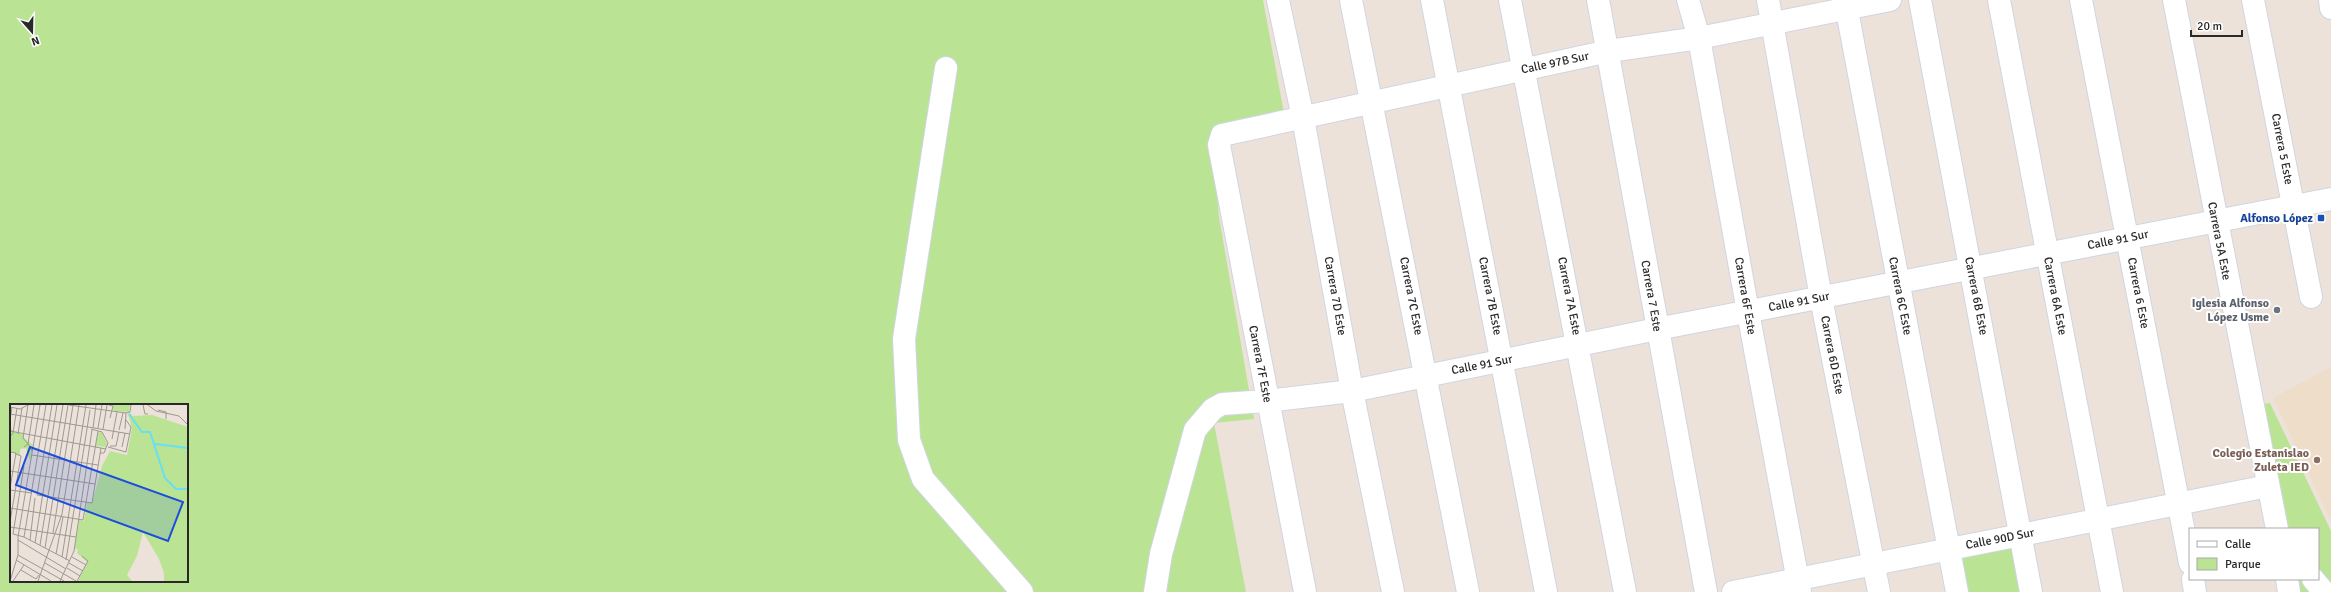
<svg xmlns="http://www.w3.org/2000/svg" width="2331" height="592" font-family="Signika,sans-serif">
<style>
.education{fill:#eeddc8}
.green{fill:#bae494;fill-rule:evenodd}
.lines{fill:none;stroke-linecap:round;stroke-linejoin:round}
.minor-casing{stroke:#cfd5e2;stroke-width:24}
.minor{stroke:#fff;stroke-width:22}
.transit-dot{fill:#1a4fb4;stroke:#fff;stroke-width:1.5}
.worship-dot{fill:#6b7280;stroke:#fff;stroke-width:1.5}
.education-dot{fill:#8d6e63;stroke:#fff;stroke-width:1.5}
.labels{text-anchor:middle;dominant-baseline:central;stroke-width:4;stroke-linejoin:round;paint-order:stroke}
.street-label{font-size:12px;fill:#292929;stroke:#fff}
.transit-label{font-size:12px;font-weight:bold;fill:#164399;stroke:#fff;text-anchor:end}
.worship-label{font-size:12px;font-weight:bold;fill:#5b616d;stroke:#fff;text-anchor:end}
.education-label{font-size:12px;font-weight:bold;fill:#785e54;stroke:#fff;text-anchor:end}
.inset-river{fill:none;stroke:#69dff1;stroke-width:2}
.inset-road{fill:none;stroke:#9e9893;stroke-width:1}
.view{fill:#1d4ed8;fill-opacity:0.15;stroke:#1d4ed8;stroke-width:2}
.inset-edge{fill:none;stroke:#292929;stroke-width:2}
</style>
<rect width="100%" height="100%" fill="#ece2da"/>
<!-- education -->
<polygon class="education" points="2331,367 2331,521 2273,398"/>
<!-- green -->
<g class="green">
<path d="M0,0H1263L1284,113L1219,130L1215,171L1219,217L1254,419L1214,423L1246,592H0ZM11,405H187V581H11Z"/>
<polygon points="2270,403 2331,531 2331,592 2295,592 2293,579 2318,579 2318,529 2283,529 2259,405"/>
<polygon points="2016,544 2025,592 1967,592 1960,555"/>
</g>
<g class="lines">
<!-- minor casing -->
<g class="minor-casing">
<g id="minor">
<polyline points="1278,0 1303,118 1352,391 1393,592"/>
<polyline points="1351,0 1468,592"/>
<polyline points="1432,0 1546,592"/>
<polyline points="1510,0 1625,592"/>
<polyline points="1598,0 1706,592"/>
<polyline points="1688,0 1699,38 1748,312 1800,592"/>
<polyline points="1768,0 1821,298 1879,592"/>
<polyline points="1845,0 1957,592"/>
<polyline points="1920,0 2031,592"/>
<polyline points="1999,0 2112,592"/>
<polyline points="2081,0 2190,563"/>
<polyline points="2174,0 2277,529"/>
<polyline points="2253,0 2311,297"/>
<polyline points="2330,0 2331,8"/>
<polyline points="946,68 904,339 909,440 923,479 1022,592"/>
<polyline points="2193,579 2195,592"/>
<polyline points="2287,579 2289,592"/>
<polyline points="2313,579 2324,592"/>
<polyline points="1155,592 1161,554 1195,430 1213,409 1222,404 1267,401 1352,391 1657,329 2331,199"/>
<polyline points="1305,592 1219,145 1222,135 1609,51 1699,38 1890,0"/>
<polyline points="1733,592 2268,486"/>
</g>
</g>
<!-- minor -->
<use href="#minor" class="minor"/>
</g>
<!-- markers -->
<rect class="transit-dot" x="2317" y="214" width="8" height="8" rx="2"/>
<circle class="worship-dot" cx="2277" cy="310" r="4"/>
<circle class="education-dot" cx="2317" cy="460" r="4"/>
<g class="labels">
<!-- street labels -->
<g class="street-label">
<text transform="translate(1555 63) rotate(-12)">Calle 97B Sur</text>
<text transform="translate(2282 149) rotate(79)">Carrera 5 Este</text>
<text transform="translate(2118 240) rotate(-11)">Calle 91 Sur</text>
<text transform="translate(2219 241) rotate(79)">Carrera 5A Este</text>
<text transform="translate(2138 293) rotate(79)">Carrera 6 Este</text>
<text transform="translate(1335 296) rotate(80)">Carrera 7D Este</text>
<text transform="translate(1411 296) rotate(79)">Carrera 7C Este</text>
<text transform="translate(1490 296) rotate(79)">Carrera 7B Este</text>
<text transform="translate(1569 296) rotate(79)">Carrera 7A Este</text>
<text transform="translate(1651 296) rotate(80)">Carrera 7 Este</text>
<text transform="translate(1745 296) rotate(80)">Carrera 6F Este</text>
<text transform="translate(1900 296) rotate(79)">Carrera 6C Este</text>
<text transform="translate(1976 296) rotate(79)">Carrera 6B Este</text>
<text transform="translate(2055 296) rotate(79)">Carrera 6A Este</text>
<text transform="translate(1799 302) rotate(-11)">Calle 91 Sur</text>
<text transform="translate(1832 355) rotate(79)">Carrera 6D Este</text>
<text transform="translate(1260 364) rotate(79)">Carrera 7F Este</text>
<text transform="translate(1482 365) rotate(-11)">Calle 91 Sur</text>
<text transform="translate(2000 539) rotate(-11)">Calle 90D Sur</text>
</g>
<!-- transit labels -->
<g class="transit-label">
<text x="2313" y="218">Alfonso López</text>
</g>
<!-- worship labels -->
<g class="worship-label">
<text x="2269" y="303">Iglesia Alfonso<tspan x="2269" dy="14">López Usme</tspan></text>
</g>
<!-- education labels -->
<g class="education-label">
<text x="2309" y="453">Colegio Estanislao<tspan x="2309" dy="14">Zuleta IED</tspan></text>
</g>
</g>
<!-- overview -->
<g transform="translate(10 404)">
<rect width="178" height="178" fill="#ece2da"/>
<path d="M101,1H120L119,8L104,7ZM121,9L122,12L142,11L178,23V177H154V169L149,155L133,128L127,152L117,171L122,177H68L77,158L67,149L68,146L66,144L64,147L69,116L74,117L77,99H82L92,62L100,47L117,51L122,24L118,10ZM0,25L14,31V34L23,41L20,57L16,44L10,45V52L0,47ZM88,28L92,29L97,40L96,43L86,42Z" fill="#bae494"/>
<path class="inset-river" d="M119,10L132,28H140L155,74L166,85H178M145,40L178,44"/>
<path class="inset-road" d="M42,1L27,91L82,99L91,44M59,1L116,9L120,8L121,1M99,1L103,2L100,14M133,1L135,10H138M138,1L146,7L169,12L178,21M0,3L10,5L18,1M148,6L156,8V15M0,10L120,30M0,16L2,3M83,24L86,1M88,24L92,1M81,25L92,28L98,39L94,49H90M93,25L97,1M115,25L116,9M109,26L113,9M0,27L96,45M8,30L12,4M0,33L3,29L7,4M102,35L107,8M100,42H106L109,28M14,43L18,40L13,34L18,1M98,43L116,48L121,23L116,16M112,43L115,29M22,47L18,40L24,1M0,48L6,49L0,84M22,51L88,61M0,67L85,80M0,86L22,89M0,104L73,116L88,27M0,118L11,52L6,50M0,123L66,133M43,129L63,1M3,130L14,62M3,130L14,133L60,157M14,133L36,1M8,136L56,165M20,136L25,94M25,139L47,1M30,141L53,1M35,144L58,1M46,150L53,113M8,151L54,177M52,153L76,1M62,153L76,161M6,156L41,177M56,156L80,6M35,159L66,177M59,159L73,167M57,164L70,172M11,166L26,175L29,171M0,177L8,151V133L30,1M3,177L14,161M28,177L52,110L69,1M50,177L64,147L82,26M67,177L78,157L72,152"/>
<path class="view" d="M20,43L173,98L158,137L6,81Z"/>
<rect width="178" height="178" class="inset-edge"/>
</g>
<!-- legend -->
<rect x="2189" y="528" width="130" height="52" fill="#ffffff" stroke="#a9a9a9"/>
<rect x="2197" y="541" width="20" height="6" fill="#ffffff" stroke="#a9a9a9"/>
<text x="2225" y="548" font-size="12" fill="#292929">Calle</text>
<rect x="2197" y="558" width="20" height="12" fill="#bae494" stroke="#a9a9a9"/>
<text x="2225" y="568" font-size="12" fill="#292929">Parque</text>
<!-- north arrow -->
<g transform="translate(32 32) rotate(160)" stroke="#ffffff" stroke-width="3" paint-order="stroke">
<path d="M0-3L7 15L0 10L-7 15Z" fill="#292929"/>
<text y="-6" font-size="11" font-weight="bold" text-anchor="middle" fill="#292929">N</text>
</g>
<!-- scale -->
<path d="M2191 30v6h51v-6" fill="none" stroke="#292929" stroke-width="2"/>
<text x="2197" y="30" font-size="12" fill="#292929" stroke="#ffffff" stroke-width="3" paint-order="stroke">20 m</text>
</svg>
